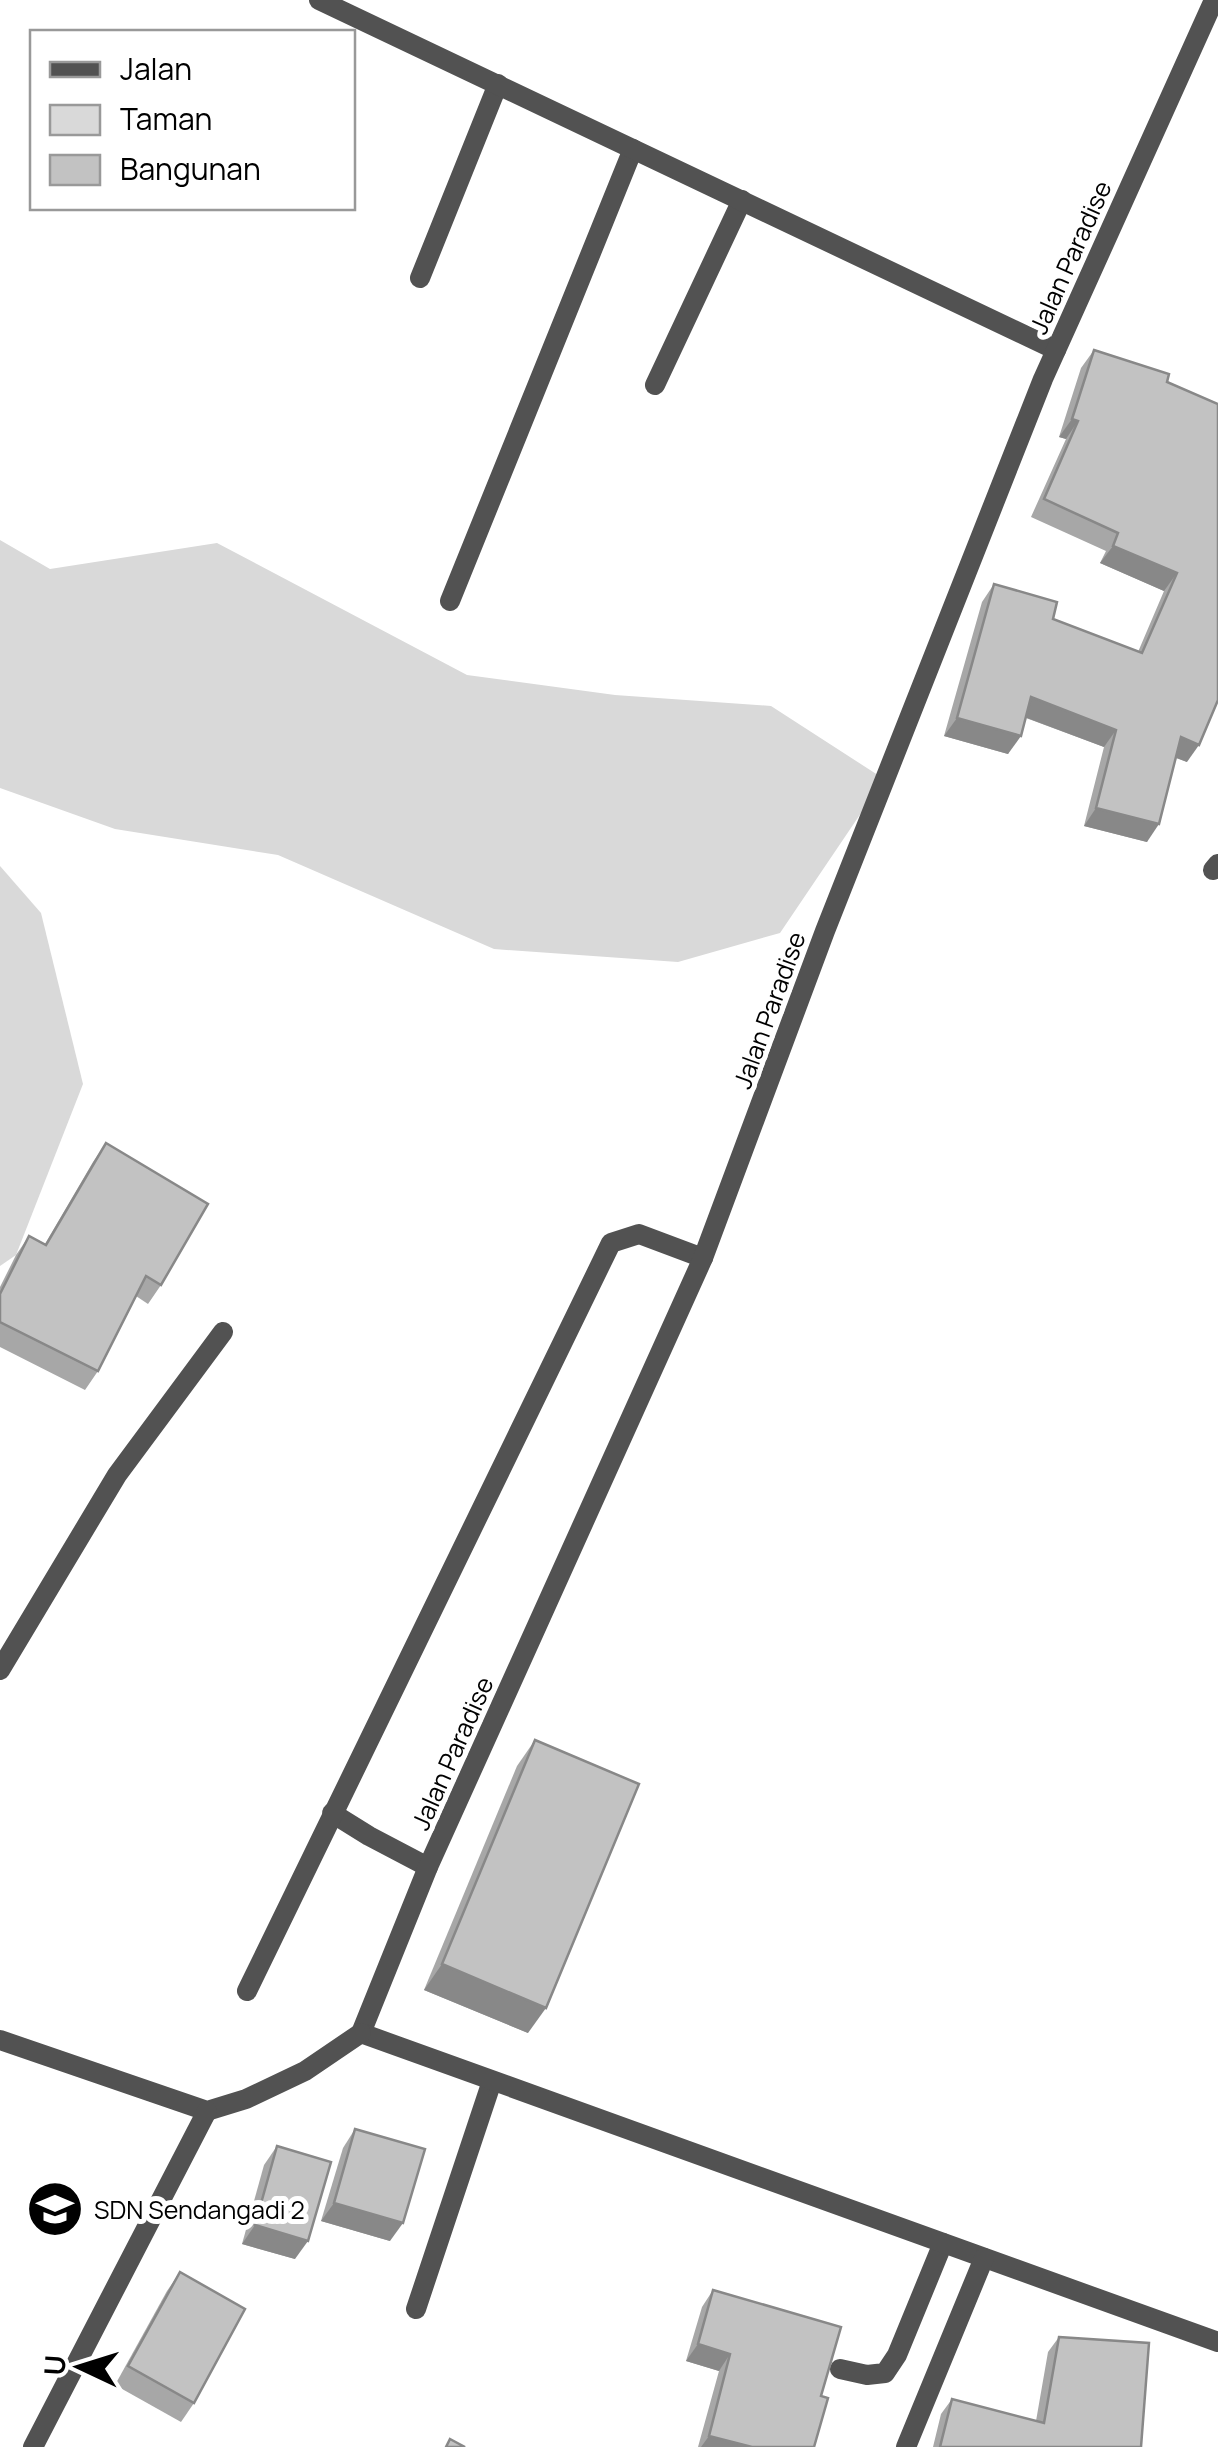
<svg xmlns="http://www.w3.org/2000/svg" width="1218" height="2447" font-family="Manrope,sans-serif">
<style>
.green{fill:#d9d9d9}
.lines{fill:none;stroke-linecap:round;stroke-linejoin:round}
.service{stroke:#525252;stroke-width:20}
.minor{stroke:#525252;stroke-width:20}
.wall{fill:#a7a7a7}
.shaded-wall{fill:#888}
.building{fill:#c2c2c2;stroke:#888;stroke-width:2.5}
.labels{text-anchor:middle;dominant-baseline:central;stroke-width:10;stroke-linejoin:round;paint-order:stroke}
.street-label{font-size:25px;fill:#000;stroke:#fff}
.poi-label{font-size:25px;fill:#000;stroke:#fff;text-anchor:start}
</style>
<rect width="100%" height="100%" fill="#fff"/>
<!-- green -->
<g class="green">
<polygon points="0,540 50,569 217,543 467,675 615,695 771,706 884,779 780,933 678,962 494,949 278,855 115,829 0,788"/>
<polygon points="0,866 41,913 83,1084 16,1255 0,1266"/>
</g>
<g class="lines">
<!-- service -->
<g class="service">
<polyline points="420,278 498,84"/>
<polyline points="655,385 742,200"/>
<polyline points="450,601 633,149"/>
<polyline points="0,1670 117,1475 223,1332"/>
<polyline points="332,1813 369,1836 428,1867"/>
<polyline points="247,1991 611,1243 639,1234 703,1258"/>
<polyline points="416,2309 492,2081"/>
<polyline points="840,2369 867,2375 885,2373 897,2355 943,2243"/>
</g>
<!-- minor -->
<g class="minor">
<polyline points="319,0 1056,350"/>
<polyline points="1213,870 1218,864"/>
<polyline points="361,2033 428,1867 703,1258 825,931 1043,379 1214,0"/>
<polyline points="361,2033 1218,2342"/>
<polyline points="0,2040 207,2111 246,2099 305,2071 361,2033"/>
<polyline points="33,2447 207,2111"/>
<polyline points="906,2447 984,2258"/>
</g>
</g>
<!-- wall -->
<g class="wall">
<polygon points="1094,350 1167,382 1187,762 1176,758 1147,842 1084,826 1104,747 1026,718 1008,754 944,736 982,602 994,584 1053,619 1138,652 1164,591 1100,563 1106,551 1031,517 1066,439 1059,437 1081,368"/>
<polygon points="106,1143 161,1285 148,1304 136,1296 98,1371 85,1390 0,1347 0,1287 16,1255 29,1236 45,1244 93,1162"/>
<polygon points="535,1740 528,2033 424,1990 517,1766"/>
<polygon points="355,2129 390,2241 321,2221 343,2148"/>
<polygon points="277,2146 295,2259 242,2244 264,2165"/>
<polygon points="180,2272 194,2403 181,2422 115,2385 167,2291"/>
<polygon points="713,2290 821,2396 814,2447 698,2447 719,2371 686,2361 702,2307"/>
<polygon points="1059,2337 1141,2447 933,2447 941,2414 952,2399 1036,2421 1048,2352"/>
</g>
<!-- shaded-wall -->
<g class="shaded-wall">
<polygon points="1072,419 1078,421 1066,439 1059,437"/>
<polygon points="1113,546 1177,573 1164,591 1100,563"/>
<polygon points="1031,697 1116,730 1104,747 1019,715"/>
<polygon points="957,718 1021,736 1008,754 944,736"/>
<polygon points="1181,737 1199,745 1187,762 1169,755"/>
<polygon points="1096,808 1159,824 1147,842 1084,826"/>
<polygon points="442,1964 546,2008 528,2033 424,1990"/>
<polygon points="334,2203 403,2223 390,2241 321,2221"/>
<polygon points="255,2225 308,2241 295,2259 242,2244"/>
<polygon points="698,2344 730,2354 719,2371 686,2361"/>
<polygon points="709,2436 752,2447 701,2447"/>
</g>
<!-- building -->
<g class="building">
<polygon points="1094,350 1169,374 1167,382 1218,404 1218,700 1199,745 1181,737 1159,824 1096,808 1116,730 1031,697 1021,736 957,718 994,584 1057,602 1053,619 1142,653 1177,573 1113,546 1118,533 1044,499 1078,421 1072,419"/>
<polygon points="106,1143 208,1204 161,1285 146,1276 98,1371 0,1322 0,1294 29,1236 46,1245"/>
<polygon points="535,1740 639,1784 546,2008 442,1964"/>
<polygon points="355,2129 425,2149 403,2223 334,2203"/>
<polygon points="277,2146 331,2162 308,2241 255,2225"/>
<polygon points="180,2272 245,2309 194,2403 128,2366"/>
<polygon points="713,2290 841,2327 821,2396 828,2398 814,2447 752,2447 709,2436 730,2354 698,2344"/>
<polygon points="1059,2337 1149,2343 1141,2447 940,2447 952,2399 1044,2423"/>
<polygon points="450,2439 465,2447 446,2447"/>
</g>
<!-- icons -->
<defs>
<g id="school-disc" transform="scale(2.875)"><circle r="9.5" fill="#000" stroke="#fff"/><path d="M0-5L7-2L0 1L-7-2ZM-4 1L0 2.5L4 1V4Q0 6-4 4Z" fill="#fff"/></g>
</defs>
<g fill-rule="evenodd">
<use href="#school-disc" x="55" y="2209"/>
</g>
<g class="labels">
<!-- street labels -->
<g class="street-label">
<text transform="translate(1070 257) rotate(-66)">Jalan Paradise</text>
<text transform="translate(769 1010) rotate(-70)">Jalan Paradise</text>
<text transform="translate(452 1753) rotate(-66)">Jalan Paradise</text>
</g>
<!-- poi labels -->
<g class="poi-label">
<text x="94" y="2209">SDN Sendangadi 2</text>
</g>
</g>
<!-- legend -->
<rect x="30" y="30" width="325" height="180" fill="#ffffff" stroke="#999999" stroke-width="2.5"/>
<rect x="50" y="62" width="50" height="15" fill="#525252" stroke="#999999" stroke-width="2.5"/>
<text x="120" y="80" font-size="30" fill="#000000">Jalan</text>
<rect x="50" y="105" width="50" height="30" fill="#d9d9d9" stroke="#999999" stroke-width="2.5"/>
<text x="120" y="130" font-size="30" fill="#000000">Taman</text>
<rect x="50" y="155" width="50" height="30" fill="#c2c2c2" stroke="#999999" stroke-width="2.5"/>
<text x="120" y="180" font-size="30" fill="#000000">Bangunan</text>
<!-- north arrow -->
<g transform="translate(80 2367) rotate(274)" stroke="#ffffff" stroke-width="8" paint-order="stroke">
<path d="M0-8L18 38L0 25L-18 38Z" fill="#000000"/>
<text y="-15" font-size="28" font-weight="bold" text-anchor="middle" fill="#000000">U</text>
</g>
</svg>
